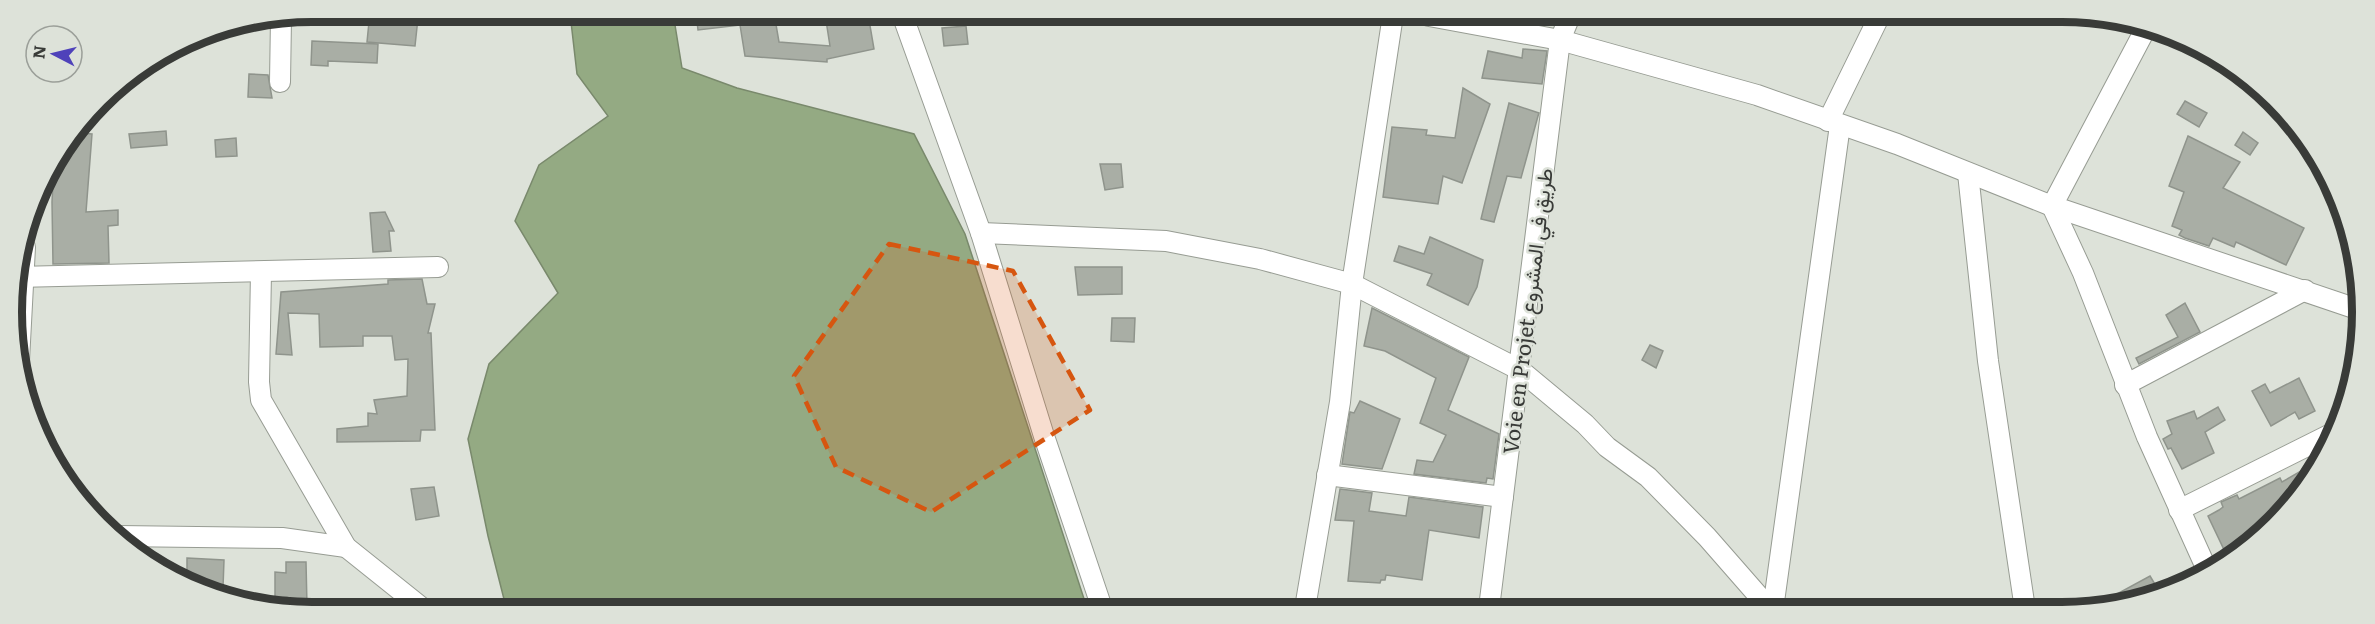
<svg xmlns="http://www.w3.org/2000/svg" width="2375" height="624" font-family="Literata,Vazirmatn,serif">
<style>
.water{fill:#94aa83;stroke:#79896c;stroke-width:1.5}
.building{fill:#a9aea5;stroke:#8f948c;stroke-width:1.5}
.lines{fill:none;stroke-linecap:round;stroke-linejoin:round}
.minor-casing{stroke:#979c93;stroke-width:22}
.minor{stroke:#fff;stroke-width:20}
.marked{fill:#d65610;fill-opacity:0.2;stroke:#d65610;stroke-width:4.5;stroke-dasharray:12 8;stroke-linejoin:round}
.labels{text-anchor:middle;dominant-baseline:central;stroke-width:5;stroke-linejoin:round;paint-order:stroke}
.street-label{font-size:21px;fill:#393b38;stroke:#dde2d9}
.rim{fill:none;stroke:#393b38;stroke-width:8}
</style>
<rect width="100%" height="100%" fill="#dde2d9"/>
<!-- water -->
<polygon class="water" points="570,13 673,13 682,68 737,88 914,134 965,234 1087,608 506,607 488,536 468,439 489,364 558,293 515,221 539,165 608,116 577,74"/>
<!-- building -->
<g class="building">
<polygon points="370,12 392,12 392,16 418,18 415,46 367,42"/>
<polygon points="696,13 774,13 779,42 830,46 825,14 868,14 874,49 827,59 827,62 745,56 740,25 698,30"/>
<polygon points="966,26 968,44 944,46 942,28"/>
<polygon points="312,41 378,44 377,63 328,61 328,66 311,65"/>
<polygon points="1523,49 1547,51 1542,84 1482,78 1488,51 1522,58"/>
<polygon points="249,74 268,75 272,98 248,97"/>
<polygon points="1463,88 1490,104 1462,183 1443,176 1438,204 1383,197 1392,127 1427,130 1426,135 1455,138"/>
<polygon points="2185,101 2207,113 2199,127 2177,114"/>
<polygon points="1509,103 1539,113 1538,116 1521,178 1507,176 1494,222 1481,219"/>
<polygon points="166,131 167,145 131,148 129,134"/>
<polygon points="2243,132 2258,143 2250,155 2235,145"/>
<polygon points="79,133 92,134 86,212 118,210 118,225 108,226 109,263 53,264 52,202 54,164"/>
<polygon points="2188,136 2240,162 2223,188 2304,228 2286,265 2236,242 2234,247 2213,238 2209,246 2185,238 2179,235 2182,230 2172,226 2184,192 2169,186"/>
<polygon points="236,138 237,156 216,157 215,140"/>
<polygon points="1100,164 1121,164 1123,187 1105,190"/>
<polygon points="385,212 394,231 389,231 391,251 373,252 370,213"/>
<polygon points="1430,237 1483,260 1477,287 1468,305 1427,285 1432,274 1394,261 1399,246 1424,254"/>
<polygon points="1075,267 1122,267 1122,294 1078,295"/>
<polygon points="422,279 427,304 435,304 428,333 431,333 435,430 421,430 420,441 337,442 337,429 368,426 368,413 377,414 374,400 407,396 408,359 395,360 392,336 363,336 363,346 320,347 319,314 288,313 292,355 276,354 281,292 388,284 388,280"/>
<polygon points="2185,303 2200,332 2139,364 2136,358 2178,337 2166,315"/>
<polygon points="1372,308 1469,357 1448,410 1499,434 1493,479 1487,478 1486,483 1414,474 1417,460 1433,462 1446,435 1420,423 1436,378 1385,351 1364,346"/>
<polygon points="1112,318 1135,318 1134,342 1111,341"/>
<polygon points="1650,345 1663,351 1656,368 1642,360"/>
<polygon points="2299,378 2315,411 2299,419 2295,412 2271,426 2252,391 2265,384 2270,393"/>
<polygon points="1360,401 1400,419 1382,469 1342,464 1350,412 1354,413"/>
<polygon points="2218,407 2225,420 2205,432 2214,453 2182,469 2171,448 2168,449 2163,439 2172,434 2167,421 2194,411 2197,419"/>
<polygon points="2322,459 2275,524 2228,558 2208,516 2219,510 2223,507 2221,502 2237,495 2239,499 2280,478 2282,482"/>
<polygon points="434,487 439,516 416,520 411,489"/>
<polygon points="1340,489 1372,493 1369,511 1406,516 1409,497 1483,507 1479,538 1429,530 1422,580 1386,575 1385,580 1381,580 1380,583 1348,581 1354,521 1335,520"/>
<polygon points="187,558 224,560 223,588 209,588 187,579"/>
<polygon points="286,562 306,562 307,606 288,606 287,597 275,597 275,572 286,573"/>
<polygon points="2150,576 2156,586 2156,593 2105,609 2102,602"/>
</g>
<g class="lines">
<!-- minor casing -->
<g class="minor-casing">
<g id="minor">
<polyline points="902,14 981,233 1044,436 1102,608"/>
<polyline points="1429,16 1560,40 1757,95 1897,144 2052,206 2357,309"/>
<polyline points="280,82 281,18"/>
<polyline points="1828,121 1879,17"/>
<polyline points="1968,173 1988,361 2025,609"/>
<polyline points="2052,206 2083,273 2147,437 2208,572"/>
<polyline points="2052,206 2146,28"/>
<polyline points="981,233 1166,241 1260,259 1352,284 1520,370 1585,424 1607,447 1648,477 1707,537 1770,609"/>
<polyline points="261,272 259,382 261,400 346,547 421,607"/>
<polyline points="17,277 438,267"/>
<polyline points="19,361 25,247"/>
<polyline points="2125,385 2305,290"/>
<polyline points="1327,475 1503,497"/>
<polyline points="2179,510 2337,431"/>
<polyline points="118,536 282,538 346,547"/>
<polyline points="1305,608 1340,402 1352,284 1393,15"/>
<polyline points="1489,608 1560,40 1570,16"/>
<polyline points="1773,609 1840,125"/>
</g>
</g>
<!-- minor -->
<use href="#minor" class="minor"/>
</g>
<!-- marked area -->
<path class="marked" d="M889,244L1013,271L1090,410L931,512L836,467L794,376Z"/>
<g class="labels">
<!-- street labels -->
<g class="street-label">
<text transform="translate(1526 311) rotate(-83)">Voie en Projet طريق في المشروع</text>
</g>
</g>
<!-- crop -->
<path d="M0 0H2375V624H0ZM312 22H2062A290 290 0 0 1 2352 312V312A290 290 0 0 1 2062 602H312A290 290 0 0 1 22 312V312A290 290 0 0 1 312 22Z" fill="#dde2d9" fill-rule="evenodd"/>
<path class="rim" d="M312 22H2062A290 290 0 0 1 2352 312V312A290 290 0 0 1 2062 602H312A290 290 0 0 1 22 312V312A290 290 0 0 1 312 22Z"/>
<!-- north arrow -->
<g transform="translate(54 54) rotate(277)"><circle r="28" fill="#dde2d9" stroke="#9b9f99" stroke-width="1.5"/>
<path d="M0-4.5L10 22L0 15L-10 22Z" fill="#4f42ba"/>
<text y="-9" font-size="16" font-weight="bold" text-anchor="middle" fill="#393b38">N</text>
</g>
</svg>
